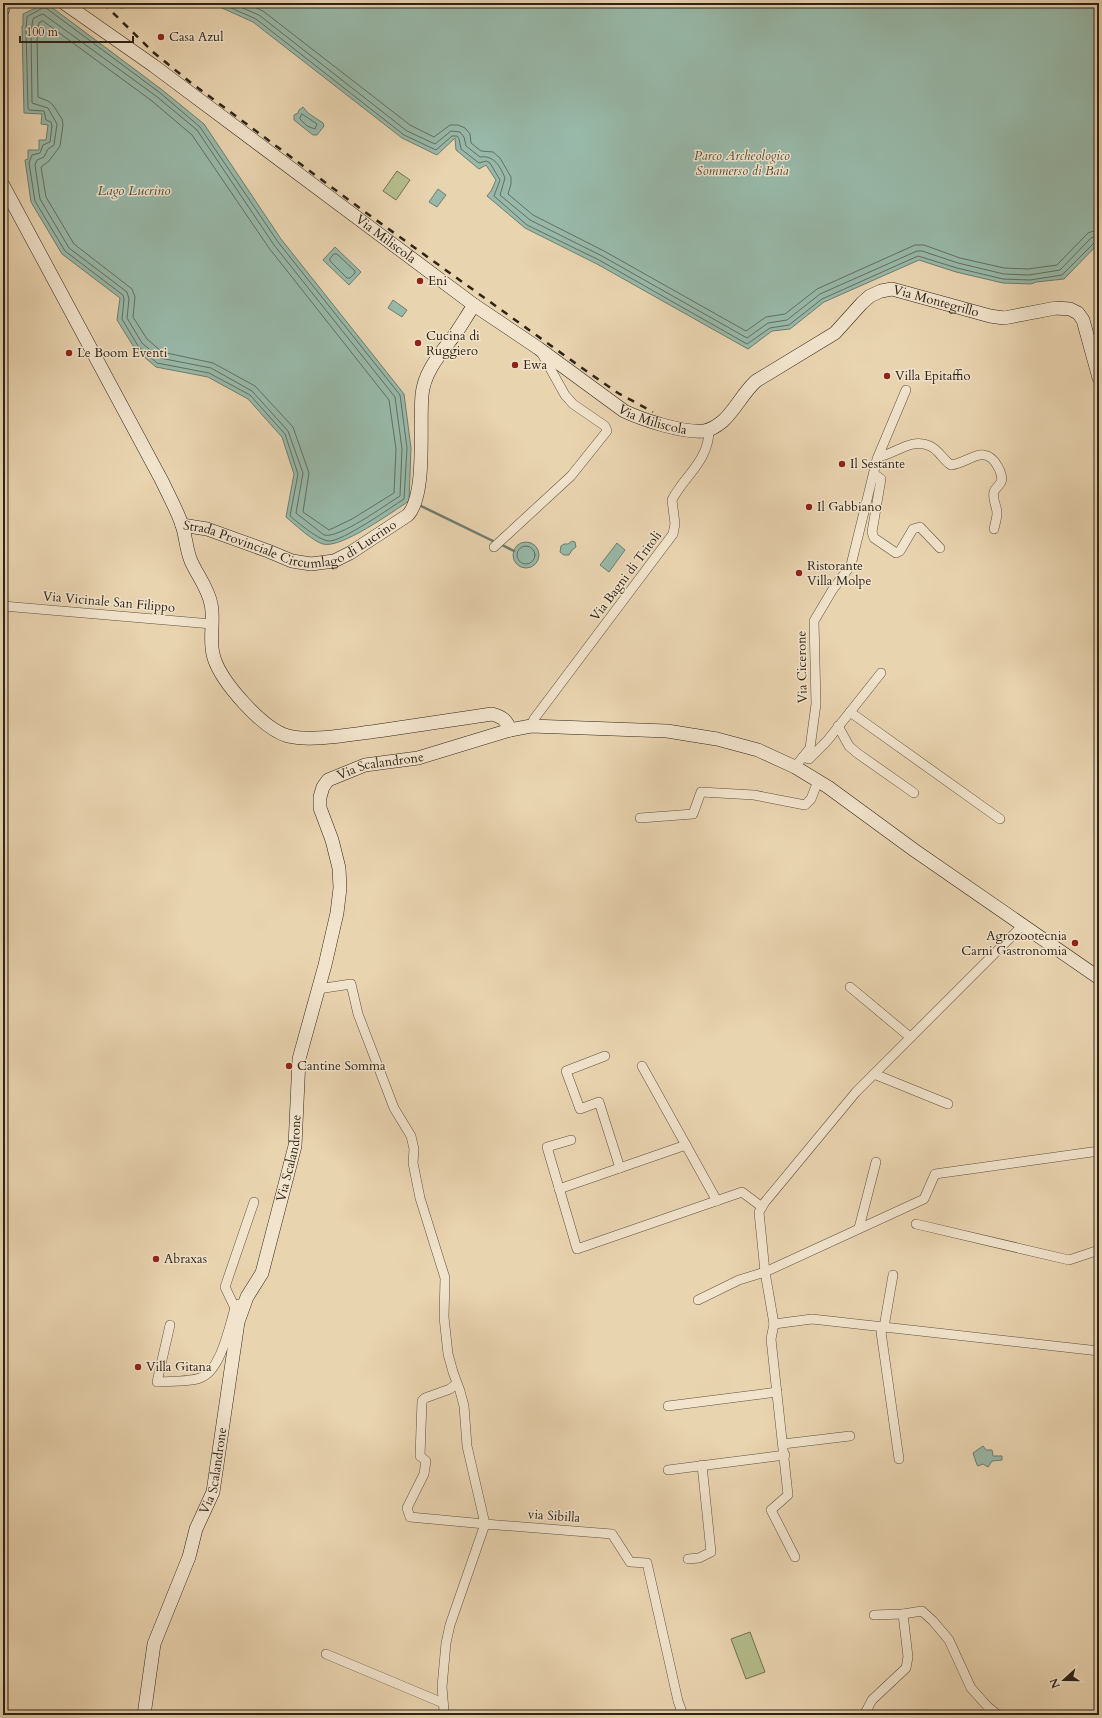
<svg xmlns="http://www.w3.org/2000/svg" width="1102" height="1718" font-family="Cardo,serif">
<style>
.green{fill:#b4bd8d;stroke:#717052}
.water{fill:#98b8a9;stroke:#6e7c6e}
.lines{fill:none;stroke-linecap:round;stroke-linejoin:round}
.shore{stroke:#636e60;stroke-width:1}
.stream{stroke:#6e7c6e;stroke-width:2.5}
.canal{stroke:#98b8a9;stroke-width:8}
.street-casing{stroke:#5d4f3c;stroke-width:10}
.secondary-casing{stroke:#2e2316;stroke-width:14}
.street{stroke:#f1e3cc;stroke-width:9}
.secondary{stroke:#f1e3cc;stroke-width:13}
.rail{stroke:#2e2316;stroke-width:2.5;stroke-dasharray:7 7;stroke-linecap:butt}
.poi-dot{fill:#8f2418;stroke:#f1e3cc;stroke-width:1.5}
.labels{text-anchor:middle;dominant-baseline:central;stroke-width:3;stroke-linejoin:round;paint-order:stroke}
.poi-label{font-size:13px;fill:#2e2316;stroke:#f1e3cc;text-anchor:start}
.park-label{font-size:13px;font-style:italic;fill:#504a34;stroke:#f1e3cc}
.street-label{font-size:13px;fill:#2e2316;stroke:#f1e3cc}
.water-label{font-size:14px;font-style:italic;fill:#4e5042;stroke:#f1e3cc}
</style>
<rect width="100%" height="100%" fill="#e9d4b0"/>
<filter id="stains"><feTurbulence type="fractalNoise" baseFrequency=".005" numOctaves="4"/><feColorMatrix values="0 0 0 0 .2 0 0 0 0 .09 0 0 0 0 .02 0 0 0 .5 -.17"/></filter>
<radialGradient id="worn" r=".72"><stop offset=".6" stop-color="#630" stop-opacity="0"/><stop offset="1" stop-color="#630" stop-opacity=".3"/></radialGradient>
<!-- green -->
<g class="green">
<polygon points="397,171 410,180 396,200 383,191"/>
<polygon points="750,1632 765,1672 746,1679 731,1639"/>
</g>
<!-- water -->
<g class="water">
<path d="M46,3L161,89L204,124L281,239L404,394L411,448L409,501C392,512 341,549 323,544C314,542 294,524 286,517L294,474L282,437L248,399L208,377L156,367L135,349L117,320L120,298L62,254L31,202L25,160L28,159V150H39V140H46L48,125L41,124L42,114L24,113L22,26H23V14Z"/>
<polygon points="211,3 1099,3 1099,243 1064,279 1036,282 1031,284 1003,283 956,272 919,260 824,302 790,329 772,331 748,349 597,264 525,228 487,196 491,191 496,180 486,165 479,169 456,150 455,138 437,155 402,138 253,22"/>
<polygon points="303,107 308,113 323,123 324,126 317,135 313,135 294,120 294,115 298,113 299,110"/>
<polygon points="438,189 446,195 437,207 429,202"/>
<polygon points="335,247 361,272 349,285 323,260"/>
<polygon points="393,300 407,310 402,317 388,308"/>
<polygon points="572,541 575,542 576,547 572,550 569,555 564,555 560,552 561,546 564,544 568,544"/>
<circle cx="526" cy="555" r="13"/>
<polygon points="617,543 625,550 609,572 600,565"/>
<polygon points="983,1446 986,1450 992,1450 993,1456 1002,1456 1002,1460 992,1461 988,1467 983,1464 978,1466 977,1465 973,1453"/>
</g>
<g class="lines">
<!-- shore -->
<g class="shore">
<polyline points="220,3 256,19 404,135 436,150 452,136 457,136 459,139 461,149 479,163 486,161 490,163 500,180 494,196 527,225 599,260 747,344 770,328 789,325 822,299 918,256 957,268 1003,279 1030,280 1062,275 1095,242 1099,240"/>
<path d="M231,3L259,15L407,131L435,144L451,131L460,132L464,137L466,146L480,157C494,155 500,166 505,178L500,195L530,220L602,256L747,338L768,323L787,320L820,294L917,251H922L958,263L1004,274L1029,275L1060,270L1091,238L1099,235"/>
<polyline points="246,3 263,11 410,125 434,137 450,125 458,125 465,128 470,134 471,143 481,151 493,152 500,158 511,177 511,184 508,194 533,215 604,251 746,331 766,317 785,314 817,289 915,245 924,245 960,258 1004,268 1028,269 1057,265 1088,233 1099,229"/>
<path d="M43,8H46L159,92L200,127L278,242L400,395L407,448L404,499C390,508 343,541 329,541C320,541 297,522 290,516L298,474L285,434L250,395L209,373L157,363L138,346L122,319L124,299L123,295L65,251L35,201L29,163L32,155L40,153L43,145L50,142L52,126L51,122L46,120L44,111L29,110L28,108L26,29L27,17Z"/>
<path d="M43,14L156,96L197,130L274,245L395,397L402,449L400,496C385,505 339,539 324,535L296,513L303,473L288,431L252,391L211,368L160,358L142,343L127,318L129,299L127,292L69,248L40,199L35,165L37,160L44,157L48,149L54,145L57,124L48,108L32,103L31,31L33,19Z"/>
<polygon points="43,21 152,101 192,135 269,248 389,400 396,449 394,493 352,519 329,530 303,512 309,473 293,427 255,386 213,363 162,352 147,339 133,317 135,297 132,289 74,244 46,197 41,167 49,161 60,146 63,125 62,119 53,105 48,101 38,97 37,32 39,23"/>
<polygon points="302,114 317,124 315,129 307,126 300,119"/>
<polygon points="334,254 337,254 355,271 355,273 350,278 347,278 330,261 330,259"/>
<circle cx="526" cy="555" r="9"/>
</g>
<!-- stream -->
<g class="stream">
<polyline points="419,505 495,542"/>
<polyline points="500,544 514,551"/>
</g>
<!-- canal -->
<polyline class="canal" points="122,5 127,3"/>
<!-- street casing -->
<g class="street-casing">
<g id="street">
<path d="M878,457C896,454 911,437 930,446C939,450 943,460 951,465C969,463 985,442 998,467C1000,470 1003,478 1001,482C1000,485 995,488 994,492C992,500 997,506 997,513C997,518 995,524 994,529"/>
<polyline points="874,474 881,479 872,532 874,538 896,553 900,551 913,529 920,527 940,548"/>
<polyline points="494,547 571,476 607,431 605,426 573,404 565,395 541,352"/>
<polyline points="3,606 212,624"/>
<polyline points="850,712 1000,819"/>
<path d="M531,726L534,719L673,534L675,524L672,500C684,476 709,461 709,430"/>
<polyline points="838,726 849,746 857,753 914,793"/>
<polyline points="803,757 809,759 827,741 881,673"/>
<polyline points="795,767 810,748 816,704 814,621 833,589 851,565 877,459 906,390"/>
<polyline points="640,818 693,814 701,792 754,795 805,805 811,799 818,781"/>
<polyline points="1023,925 856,1092 765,1202 759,1212 765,1272 774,1324 812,1319 1099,1351"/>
<polyline points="850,987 910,1037"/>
<polyline points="318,989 351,984 358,1014 394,1108 411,1136 414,1149 413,1163 420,1198 445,1278 444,1317 448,1354 453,1372 460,1391 464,1406 467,1446 485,1524 410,1517 407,1508 424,1474 426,1461 420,1456 422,1401 425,1398 450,1389 457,1383"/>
<polyline points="605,1056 566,1071 580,1109 599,1102 620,1168"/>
<polyline points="642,1066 717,1201"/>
<polyline points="874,1074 948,1104"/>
<polyline points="571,1140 547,1147 577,1249 742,1192 762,1207"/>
<polyline points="559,1189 686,1145"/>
<polyline points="916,1224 1069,1260 1099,1250"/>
<polyline points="859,1228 876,1162"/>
<polyline points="893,1275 884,1327 881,1332 899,1459"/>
<polyline points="698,1300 739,1280 765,1272 924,1199 935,1174 1099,1151"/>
<polyline points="239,1304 235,1308 225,1287 254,1202"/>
<polyline points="774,1324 771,1339 788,1495 771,1510 795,1557"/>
<path d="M170,1325L157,1382C168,1381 190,1382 200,1378C221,1371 229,1327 235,1308"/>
<polyline points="668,1406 777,1392"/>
<polyline points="783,1444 850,1436"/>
<polyline points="668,1470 785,1455"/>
<polyline points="688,1559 699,1558 711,1552 702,1465"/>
<polyline points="874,1615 903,1614 922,1611 933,1621 949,1640 971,1688 988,1707 998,1715"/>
<polyline points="326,1654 443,1703"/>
<polyline points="446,1715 444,1711 442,1687 446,1643 450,1625 485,1524 612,1534 630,1562 647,1563 678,1701 683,1715"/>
<polyline points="864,1715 872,1700 906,1668 908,1657 903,1614"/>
</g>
</g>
<!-- secondary casing -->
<g class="secondary-casing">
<g id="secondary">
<path id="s1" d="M64,3L154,66L474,305L538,348L624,411C643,420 683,433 704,431C711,430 717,426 723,421C735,410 743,393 756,381L835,333L862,303L870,296L881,291L892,289L990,316L1004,318L1056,308L1070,309L1078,313L1083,320L1099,378"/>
<polyline points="3,9 4,3"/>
<path d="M3,185L162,481C169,496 177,510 182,525C186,537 186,549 191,561C197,575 208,588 211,604C215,622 208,640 214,658C222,683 263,729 288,736C312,742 352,734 378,731C416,725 454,720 492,714C502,717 507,720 510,730"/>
<path id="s2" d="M182,525L207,529L268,551L292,561L311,564L334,561L350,553L408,515C427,494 419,424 422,395C424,371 442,352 456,333C462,324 468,314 474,305"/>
<path id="s3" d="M144,1715L154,1644L189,1557L196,1529L213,1492L238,1322L247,1297L262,1273L295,1146L299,1059L325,965L337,913L340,888L339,868L332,840L320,808V797L323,787L328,780L365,765L418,758L510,730L531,726L667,731L717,739L758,750L795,767L828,787L914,850L1099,978"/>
</g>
</g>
<!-- street -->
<use href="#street" class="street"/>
<!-- secondary -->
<use href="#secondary" class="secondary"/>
<!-- rail -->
<polyline class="rail" points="103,3 153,52 190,82 365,212 582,368 618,393 653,412"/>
</g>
<!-- markers -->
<g class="poi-dot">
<circle cx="161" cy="37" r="4"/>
<circle cx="420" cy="281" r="4"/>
<circle cx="418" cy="343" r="4"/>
<circle cx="69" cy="353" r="4"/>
<circle cx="515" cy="365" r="4"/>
<circle cx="887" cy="376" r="4"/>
<circle cx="842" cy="464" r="4"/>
<circle cx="809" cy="507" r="4"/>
<circle cx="799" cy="573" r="4"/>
<circle cx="1075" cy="943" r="4"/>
<circle cx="289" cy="1066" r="4"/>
<circle cx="156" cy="1259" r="4"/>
<circle cx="138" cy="1367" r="4"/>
</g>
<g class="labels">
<!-- poi labels -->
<g class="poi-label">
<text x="169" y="37">Casa Azul</text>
<text x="428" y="281">Eni</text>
<text x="426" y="336">Cucina di<tspan x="426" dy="15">Ruggiero</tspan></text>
<text x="77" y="353">Le Boom Eventi</text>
<text x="523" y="365">Ewa</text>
<text x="895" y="376">Villa Epitaffio</text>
<text x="850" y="464">Il Sestante</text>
<text x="817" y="507">Il Gabbiano</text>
<text x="807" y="566">Ristorante<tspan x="807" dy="15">Villa Molpe</tspan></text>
<text x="1067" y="936" text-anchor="end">Agrozootecnia<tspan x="1067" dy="15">Carni Gastronomia</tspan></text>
<text x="297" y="1066">Cantine Somma</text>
<text x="164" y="1259">Abraxas</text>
<text x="146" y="1367">Villa Gitana</text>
</g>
<!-- park labels -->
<g class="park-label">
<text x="742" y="156">Parco Archeologico<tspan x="742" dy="15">Sommerso di Baia</tspan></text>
</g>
<!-- street labels -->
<g class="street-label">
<text stroke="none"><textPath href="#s1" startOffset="399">Via Miliscola</textPath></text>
<text stroke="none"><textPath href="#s1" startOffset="1062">Via Montegrillo</textPath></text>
<text stroke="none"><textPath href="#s1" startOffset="723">Via Miliscola</textPath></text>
<text stroke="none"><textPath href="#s2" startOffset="116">Strada Provinciale Circumlago di Lucrino</textPath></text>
<text transform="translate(626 576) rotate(-53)">Via Bagni di Tritoli</text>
<text transform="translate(109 602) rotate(5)">Via Vicinale San Filippo</text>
<text transform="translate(802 667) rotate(-91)">Via Cicerone</text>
<text stroke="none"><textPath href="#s3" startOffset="1024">Via Scalandrone</textPath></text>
<text stroke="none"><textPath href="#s3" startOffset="580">Via Scalandrone</textPath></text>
<text stroke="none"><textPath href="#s3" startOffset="256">Via Scalandrone</textPath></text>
<text transform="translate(554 1516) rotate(4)">via Sibilla</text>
</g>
<!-- water labels -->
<g class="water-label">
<text x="134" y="190">Lago Lucrino</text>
</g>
</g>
<!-- margin -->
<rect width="1102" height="1718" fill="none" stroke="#e9d4b0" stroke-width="16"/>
<rect x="4" y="4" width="1094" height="1710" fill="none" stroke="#2e2316" stroke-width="2"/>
<rect x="8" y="8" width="1086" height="1702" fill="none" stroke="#2e2316"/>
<!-- north arrow -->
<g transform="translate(1064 1680) rotate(249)" stroke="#f1e3cc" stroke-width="3" paint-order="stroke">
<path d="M0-3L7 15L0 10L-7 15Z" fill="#2e2316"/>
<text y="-6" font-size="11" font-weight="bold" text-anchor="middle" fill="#2e2316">N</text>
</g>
<!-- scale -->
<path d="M20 36v6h113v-6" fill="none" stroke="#2e2316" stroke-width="2"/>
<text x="26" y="36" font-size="12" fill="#2e2316" stroke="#f1e3cc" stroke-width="3" paint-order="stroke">100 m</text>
<rect width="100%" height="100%" filter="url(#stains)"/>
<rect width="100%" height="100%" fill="url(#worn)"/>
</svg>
